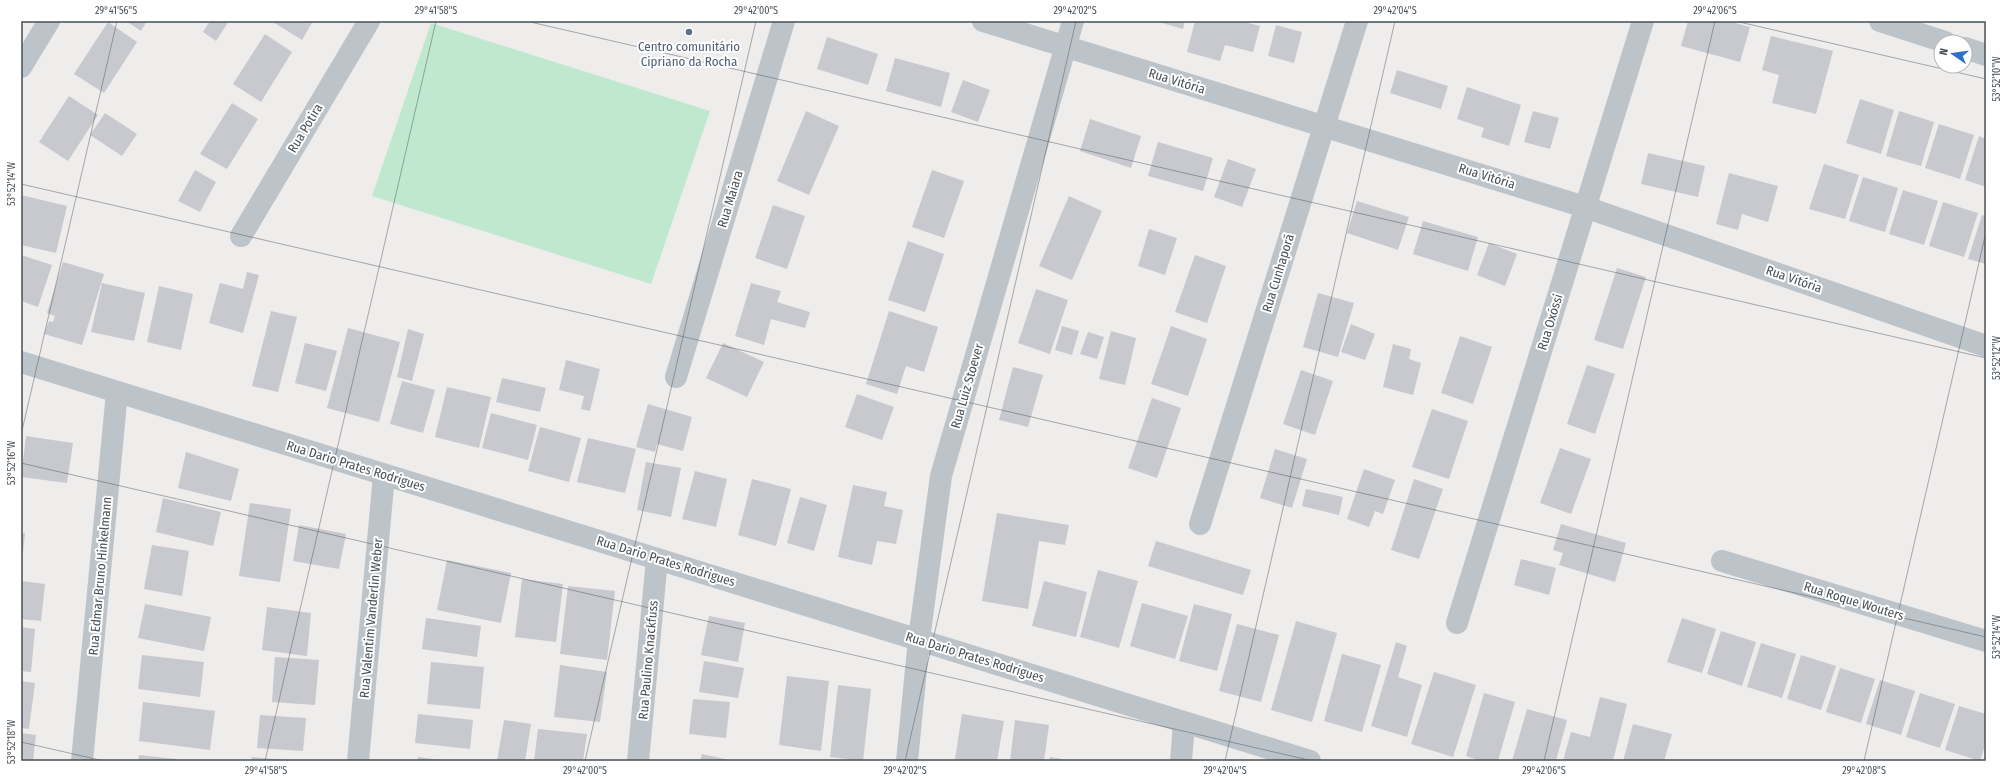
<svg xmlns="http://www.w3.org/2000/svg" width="2007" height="782" font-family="'Fira Sans Condensed',sans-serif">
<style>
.green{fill:#bfe8cf}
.building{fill:#c7c9cf}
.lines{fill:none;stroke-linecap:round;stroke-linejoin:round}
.minor{stroke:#bcc4ca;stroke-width:22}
.ticks{fill:none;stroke:#475057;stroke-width:1;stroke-opacity:0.45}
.service-dot{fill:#5c6f8a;stroke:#fff;stroke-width:1.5}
.labels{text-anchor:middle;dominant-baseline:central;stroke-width:4;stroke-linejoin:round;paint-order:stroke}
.service-label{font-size:13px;fill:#4e5e75;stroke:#fff}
.street-label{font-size:13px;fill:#475057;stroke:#fff}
.neatline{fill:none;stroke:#475057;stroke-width:1.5}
.ticks-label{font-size:10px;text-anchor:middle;fill:#475057}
</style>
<rect width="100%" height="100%" fill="#efecec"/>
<!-- green -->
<polygon class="green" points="431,23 710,111 651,284 372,196"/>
<!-- building -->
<g class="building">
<polygon points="126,21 147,21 141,31"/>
<polygon points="210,21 229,21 216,41 203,32"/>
<polygon points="274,21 313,21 302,40 273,22"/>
<polygon points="1155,21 1185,21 1183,29"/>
<polygon points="1195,21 1240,21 1260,26 1253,52 1225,45 1220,61 1187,52"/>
<polygon points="1688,21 1728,21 1750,27 1740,62 1681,46"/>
<polygon points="108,22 137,42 104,93 74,74"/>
<polygon points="1276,25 1302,32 1294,63 1268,56"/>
<polygon points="265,34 292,52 261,102 233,84"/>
<polygon points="1771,36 1833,51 1816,114 1772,103 1779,75 1762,70"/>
<polygon points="827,37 878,54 868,85 817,69"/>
<polygon points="895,58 950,73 941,107 886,91"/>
<polygon points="1397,70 1448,86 1441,109 1390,93"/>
<polygon points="963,80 990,90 978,122 951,112"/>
<polygon points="1467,87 1521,105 1509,146 1481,137 1484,128 1457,119"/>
<polygon points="69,96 98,115 68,161 39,142"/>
<polygon points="1860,99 1894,110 1881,154 1846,143"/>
<polygon points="232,103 258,119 227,169 200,154"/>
<polygon points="806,111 839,126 809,195 777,181"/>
<polygon points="1533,111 1559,118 1550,149 1524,142"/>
<polygon points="1899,111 1934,122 1921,166 1886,156"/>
<polygon points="105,113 137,134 122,156 90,135"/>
<polygon points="1090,119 1141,136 1131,168 1080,151"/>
<polygon points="1939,124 1974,135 1960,179 1925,168"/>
<polygon points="1979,136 1986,139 1986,187 1965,180"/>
<polygon points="1158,142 1213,158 1203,191 1148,176"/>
<polygon points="1648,153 1705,166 1698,197 1641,184"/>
<polygon points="1228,159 1256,169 1242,207 1214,197"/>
<polygon points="1824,164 1859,175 1845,219 1809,209"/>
<polygon points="195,170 216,182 200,212 178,201"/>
<polygon points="932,170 964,181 944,238 912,227"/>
<polygon points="1729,173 1778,186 1768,222 1742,214 1738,230 1716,224"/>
<polygon points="1863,177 1898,188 1885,232 1849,221"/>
<polygon points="1903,190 1938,201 1924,245 1889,234"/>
<polygon points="21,195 67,206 56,253 21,245"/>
<polygon points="1069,196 1102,211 1072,280 1039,266"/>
<polygon points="1357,201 1409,217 1398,250 1347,233"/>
<polygon points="1943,202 1978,213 1964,257 1929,246"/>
<polygon points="773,205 805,216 787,269 755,258"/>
<polygon points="1982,215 1986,216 1986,264 1968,259"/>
<polygon points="1423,221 1478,237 1468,271 1413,254"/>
<polygon points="1149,229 1177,238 1165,275 1138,266"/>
<polygon points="908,241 944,254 925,312 888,300"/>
<polygon points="1489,243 1517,254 1505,286 1477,275"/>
<polygon points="21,255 52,265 38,307 21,301"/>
<polygon points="1195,255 1226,266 1207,323 1175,312"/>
<polygon points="63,262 104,274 82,345 44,334 49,321 53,322 55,316 47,313"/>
<polygon points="1617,268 1646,277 1623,349 1594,340"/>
<polygon points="247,272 259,275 243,333 209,323 220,283 243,289"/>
<polygon points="102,283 145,293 134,341 91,332"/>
<polygon points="751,283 781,291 777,302 810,312 805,328 771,319 764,345 735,336"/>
<polygon points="159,286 193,294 181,350 147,342"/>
<polygon points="1036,289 1068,300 1050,354 1018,343"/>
<polygon points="1318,293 1354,303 1338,357 1303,347"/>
<polygon points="271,311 297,317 278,392 252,386"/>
<polygon points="889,311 938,327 924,372 906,366 897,394 866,384"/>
<polygon points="1351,324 1375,334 1365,360 1341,352"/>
<polygon points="1062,326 1079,331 1072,355 1055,350"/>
<polygon points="1171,326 1207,339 1188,396 1151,384"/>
<polygon points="348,328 400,342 379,422 327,408"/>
<polygon points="408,329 424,334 412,381 397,377"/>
<polygon points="1111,331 1136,338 1125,385 1099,379"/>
<polygon points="1088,332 1104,337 1097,359 1080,354"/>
<polygon points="1460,336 1492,347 1473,404 1441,393"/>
<polygon points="305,343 337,351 326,391 295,383"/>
<polygon points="723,343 764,362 747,397 706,378"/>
<polygon points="1393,344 1411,349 1409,359 1421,363 1413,395 1383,387"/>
<polygon points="566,360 600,369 590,411 581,409 584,396 559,390"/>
<polygon points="1587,365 1615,374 1595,434 1567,424"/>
<polygon points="1013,367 1043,375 1028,427 999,420"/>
<polygon points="1301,370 1333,381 1315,435 1283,424"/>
<polygon points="502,378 546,388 540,412 496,402"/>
<polygon points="402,381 435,390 423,433 390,424"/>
<polygon points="447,387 491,397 479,448 435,437"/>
<polygon points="857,394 894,407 882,440 845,427"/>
<polygon points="1152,398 1181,408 1157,478 1128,468"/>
<polygon points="648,404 692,417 683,451 657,444 655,452 636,447"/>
<polygon points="1432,409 1468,421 1449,479 1412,467"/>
<polygon points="491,413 537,425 528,460 482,448"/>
<polygon points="540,427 581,438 569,482 528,471"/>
<polygon points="26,436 73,443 67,483 21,477"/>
<polygon points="588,438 636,449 625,493 577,482"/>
<polygon points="1560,448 1591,459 1571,514 1540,503"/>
<polygon points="1275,449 1307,459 1292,508 1260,498"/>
<polygon points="186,452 239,469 231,501 178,488"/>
<polygon points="646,462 681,468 671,517 637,510"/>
<polygon points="1364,469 1395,480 1383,514 1375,511 1369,527 1347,519"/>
<polygon points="695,471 727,479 716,527 682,519"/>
<polygon points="752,479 791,489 776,546 738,535"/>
<polygon points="1414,479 1443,489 1419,559 1391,550"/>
<polygon points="853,485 887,492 884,506 903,510 896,544 877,541 872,565 838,557"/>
<polygon points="1306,489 1343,497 1339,515 1302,506"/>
<polygon points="800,497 827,505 814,551 787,543"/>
<polygon points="163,498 221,512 213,546 156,532"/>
<polygon points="250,503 291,509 280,582 239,576"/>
<polygon points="997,513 1069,525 1065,545 1039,541 1028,609 982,601"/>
<polygon points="1561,524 1626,543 1615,582 1559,565 1563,553 1553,550"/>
<polygon points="299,525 346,534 339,569 293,561"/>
<polygon points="21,533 25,533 22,562 21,562"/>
<polygon points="1156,541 1251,570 1243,595 1148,566"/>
<polygon points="152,545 189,551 182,596 144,589"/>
<polygon points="1521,559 1556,568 1549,595 1514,585"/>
<polygon points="447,560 511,573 501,623 437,610"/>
<polygon points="1098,570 1138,581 1119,648 1080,637"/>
<polygon points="522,579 563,584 556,642 515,637"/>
<polygon points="21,581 45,584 41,621 21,619"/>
<polygon points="1044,581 1087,592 1076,637 1032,626"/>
<polygon points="568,586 615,591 607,660 560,654"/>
<polygon points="1142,603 1188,616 1175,659 1130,646"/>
<polygon points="145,604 211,617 204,651 138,638"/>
<polygon points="1194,604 1232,614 1217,671 1179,661"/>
<polygon points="267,607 311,613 307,656 262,650"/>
<polygon points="709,616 745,623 738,662 701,655"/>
<polygon points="426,618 481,626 477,657 422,649"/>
<polygon points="1682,618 1716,629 1702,673 1667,662"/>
<polygon points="1296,621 1337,633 1312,722 1271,710"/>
<polygon points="1237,624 1279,635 1261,702 1219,691"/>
<polygon points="21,627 35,629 31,672 21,671"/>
<polygon points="1721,631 1756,642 1742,686 1707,674"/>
<polygon points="1396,642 1407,646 1398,677 1422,685 1407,737 1371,726"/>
<polygon points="1761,643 1796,654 1782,698 1747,687"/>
<polygon points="1342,654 1381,665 1362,732 1324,721"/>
<polygon points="142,655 204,662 200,697 138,689"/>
<polygon points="1801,655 1836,666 1821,710 1787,699"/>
<polygon points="275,657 319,660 315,705 272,702"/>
<polygon points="704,661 744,668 738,698 699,692"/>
<polygon points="431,662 484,667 480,709 427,704"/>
<polygon points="560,665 607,672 600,722 554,717"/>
<polygon points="1840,668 1875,679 1861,723 1826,712"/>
<polygon points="1434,672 1476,685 1453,757 1411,744"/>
<polygon points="787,676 829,681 821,751 779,745"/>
<polygon points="1880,680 1915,691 1901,735 1866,724"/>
<polygon points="21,681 35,683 29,729 21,728"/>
<polygon points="838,685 871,689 863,761 830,757"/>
<polygon points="1484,693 1515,702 1498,761 1481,761 1466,756"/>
<polygon points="1920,693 1955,704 1940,748 1906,737"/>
<polygon points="1600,697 1627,704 1613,761 1563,761 1571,732 1590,737"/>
<polygon points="693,699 730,702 726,738 689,734"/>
<polygon points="143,702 215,711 210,750 139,741"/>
<polygon points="1959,706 1986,714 1986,742 1980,761 1945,750"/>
<polygon points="1527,709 1567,720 1556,761 1512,761"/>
<polygon points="418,714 473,720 470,749 415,743"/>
<polygon points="962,714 1004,721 997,761 965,761 955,759"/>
<polygon points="260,715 306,718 303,751 257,748"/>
<polygon points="504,720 531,724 525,761 497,761"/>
<polygon points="1015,720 1049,725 1044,761 1010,761"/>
<polygon points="1633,724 1672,734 1664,761 1623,761"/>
<polygon points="538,729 587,734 583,761 534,761"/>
<polygon points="21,733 36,735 33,761 21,761"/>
<polygon points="702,754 729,760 729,761 700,761"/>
<polygon points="139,755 176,759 176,761 138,761"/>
<polygon points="252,757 286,760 286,761 251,761"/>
<polygon points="418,757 440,760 440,761 417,761"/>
<polygon points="1050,757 1067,760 1067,761 1049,761"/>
</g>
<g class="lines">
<!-- minor -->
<g class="minor">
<polyline points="983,21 1585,207 1986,346"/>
<polyline points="1880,21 1945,42"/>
<polyline points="1965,48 1986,55"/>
<polyline points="21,67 49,21"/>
<polyline points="241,236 369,21"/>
<polyline points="21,362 1310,761"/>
<polyline points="676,377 784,21"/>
<polyline points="1200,524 1357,21"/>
<polyline points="1722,561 1986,641"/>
<polyline points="1457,623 1643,21"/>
<polyline points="82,761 117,392"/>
<polyline points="358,761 384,475"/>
<polyline points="638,761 657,559"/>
<polyline points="907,761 919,639 941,476 1073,21"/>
<polyline points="1181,761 1184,723"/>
</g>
</g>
<!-- ticks -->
<path class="ticks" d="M526,21L1986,358M1735,21L1986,79M21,184L1986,637M21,435L117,21M21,463L1313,761M21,742L104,761M265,761L436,21M585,761L756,21M905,761L1076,21M1225,761L1395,21M1544,761L1715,21M1864,761L1986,232"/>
<!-- markers -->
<circle class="service-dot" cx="689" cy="32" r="4"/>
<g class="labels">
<!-- service labels -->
<g class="service-label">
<text x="689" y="46">Centro comunitário<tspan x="689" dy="15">Cipriano da Rocha</tspan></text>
</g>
<!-- street labels -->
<g class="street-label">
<text transform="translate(1177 81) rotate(17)">Rua Vitória</text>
<text transform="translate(305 128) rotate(-59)">Rua Potira</text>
<text transform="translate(1487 176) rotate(17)">Rua Vitória</text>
<text transform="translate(730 199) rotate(-73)">Rua Maiara</text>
<text transform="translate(1278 273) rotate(-73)">Rua Cunhaporã</text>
<text transform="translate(1794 279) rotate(19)">Rua Vitória</text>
<text transform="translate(1550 322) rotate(-73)">Rua Oxóssi</text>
<text transform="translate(967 386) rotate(-74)">Rua Luiz Stoever</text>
<text transform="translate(356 466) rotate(17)">Rua Dario Prates Rodrigues</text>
<text transform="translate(666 561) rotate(17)">Rua Dario Prates Rodrigues</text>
<text transform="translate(100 576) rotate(-85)">Rua Edmar Bruno Hinkelmann</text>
<text transform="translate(1854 601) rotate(17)">Rua Roque Wouters</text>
<text transform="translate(371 618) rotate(-85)">Rua Valentim Vanderlin Weber</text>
<text transform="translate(975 657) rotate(17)">Rua Dario Prates Rodrigues</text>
<text transform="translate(648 660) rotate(-85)">Rua Paulino Knackfuss</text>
</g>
</g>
<!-- border -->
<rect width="2007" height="782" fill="none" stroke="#ffffff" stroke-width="44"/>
<!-- north arrow -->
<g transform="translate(1953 54) rotate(283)"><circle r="19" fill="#ffffff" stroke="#b5b9bc"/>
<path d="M0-3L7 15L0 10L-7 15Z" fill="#2e70c7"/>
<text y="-6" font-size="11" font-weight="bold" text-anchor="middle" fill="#475057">N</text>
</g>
<rect x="22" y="22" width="1963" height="738" class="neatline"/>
<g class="ticks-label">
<text x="116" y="14">29°41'56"S</text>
<text x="436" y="14">29°41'58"S</text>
<text x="756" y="14">29°42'00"S</text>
<text x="1075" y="14">29°42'02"S</text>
<text x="1395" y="14">29°42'04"S</text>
<text x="1715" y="14">29°42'06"S</text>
<text transform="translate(1996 79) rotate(-90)" y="4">53°52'10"W</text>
<text transform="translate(11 184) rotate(-90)" y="4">53°52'14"W</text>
<text transform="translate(1996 358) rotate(-90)" y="4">53°52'12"W</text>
<text transform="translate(11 463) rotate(-90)" y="4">53°52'16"W</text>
<text transform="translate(1996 637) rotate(-90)" y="4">53°52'14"W</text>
<text transform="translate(11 742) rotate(-90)" y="4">53°52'18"W</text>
<text x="266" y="774">29°41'58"S</text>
<text x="585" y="774">29°42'00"S</text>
<text x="905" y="774">29°42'02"S</text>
<text x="1225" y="774">29°42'04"S</text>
<text x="1544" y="774">29°42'06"S</text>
<text x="1864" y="774">29°42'08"S</text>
</g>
</svg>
